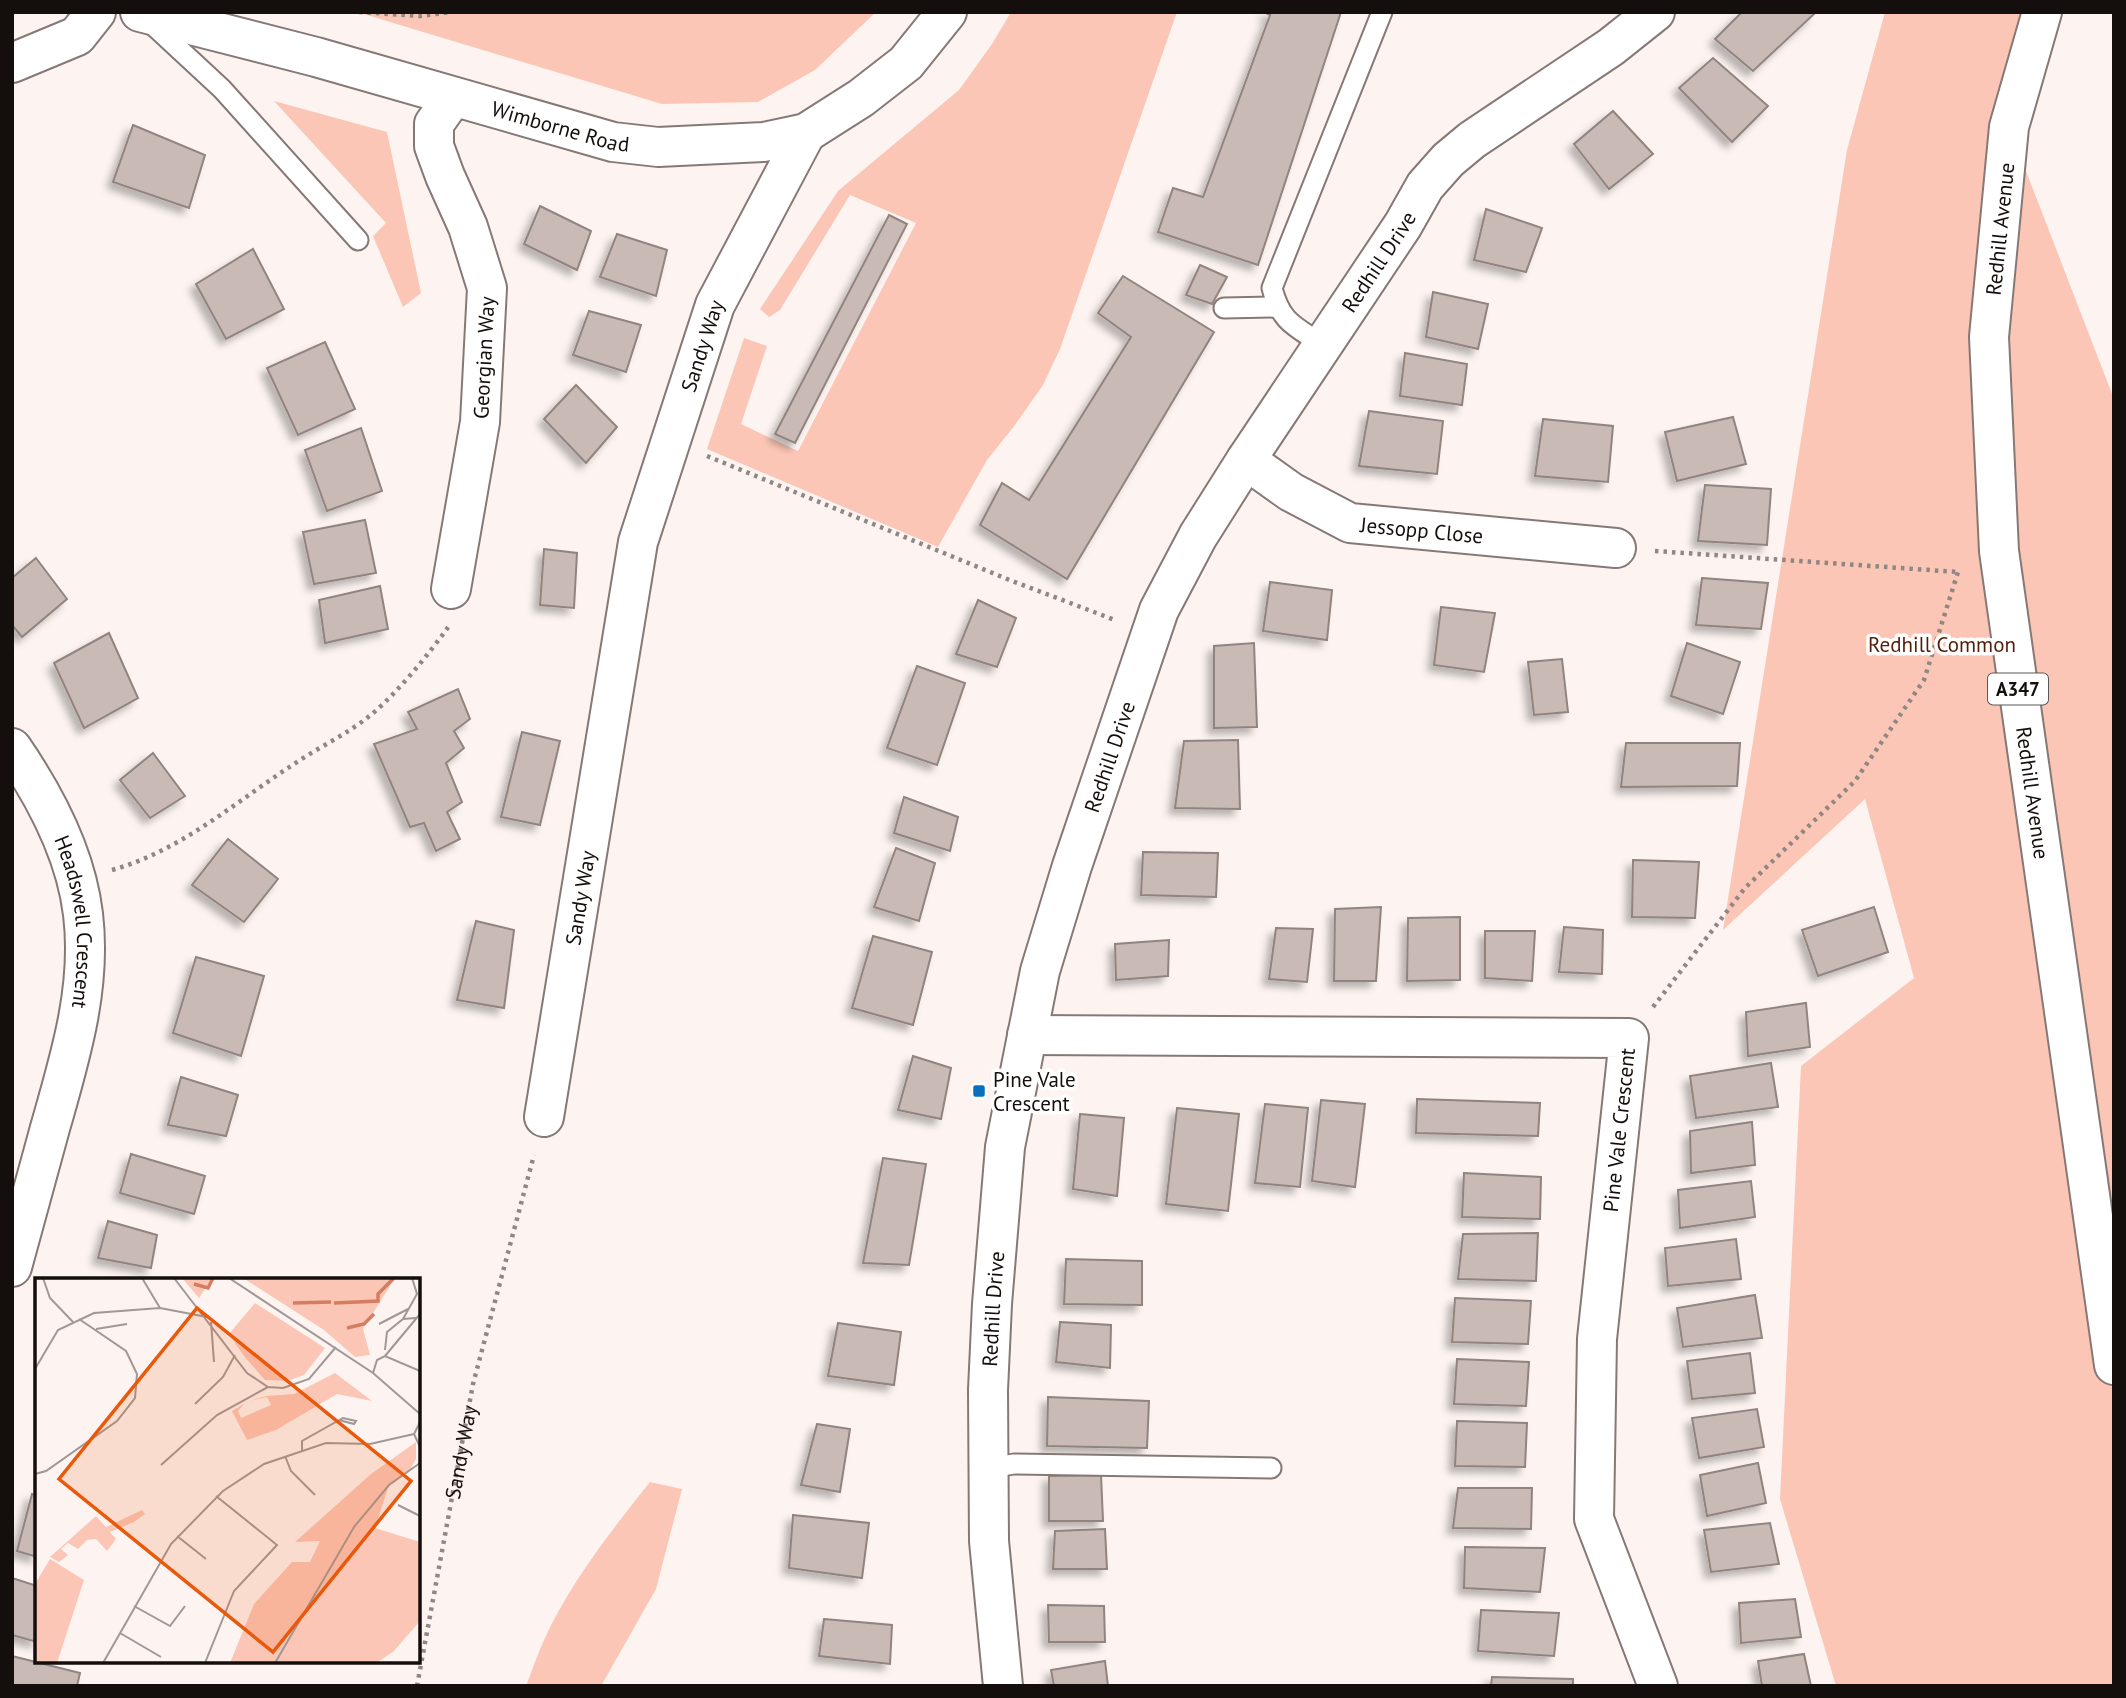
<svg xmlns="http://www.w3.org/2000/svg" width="2126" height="1698" font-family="'PT Sans',sans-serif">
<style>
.green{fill:#fbc6b5}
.building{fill:#c9bab5;stroke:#91847f;stroke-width:2;filter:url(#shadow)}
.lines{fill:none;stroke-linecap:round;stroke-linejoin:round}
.service-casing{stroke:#867975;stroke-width:23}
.minor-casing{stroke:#867975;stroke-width:42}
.primary-casing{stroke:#867975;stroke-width:42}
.path{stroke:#8e8785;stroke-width:4.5;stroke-dasharray:3.5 5;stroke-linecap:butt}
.service{stroke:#fff;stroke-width:19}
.minor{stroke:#fff;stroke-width:38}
.primary{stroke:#fff;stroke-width:38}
.poi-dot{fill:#0870bc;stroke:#fff;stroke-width:2.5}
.labels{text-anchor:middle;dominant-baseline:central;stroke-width:7;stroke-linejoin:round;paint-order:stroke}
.shield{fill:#fff;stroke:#5a5756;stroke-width:2}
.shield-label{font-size:19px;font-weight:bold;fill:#140f0d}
.street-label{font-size:21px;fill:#140f0d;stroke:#fff}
.park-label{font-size:21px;fill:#551d09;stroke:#fff}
.poi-label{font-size:21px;fill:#140f0d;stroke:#fff;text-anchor:start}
.inset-river{fill:none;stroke:#d57d61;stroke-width:3.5}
.inset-road{fill:none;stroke:#a09896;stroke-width:2}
.view{fill:#e8590c;fill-opacity:0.15;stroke:#e8590c;stroke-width:3.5}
.inset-edge{fill:none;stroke:#140f0d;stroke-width:3.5}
</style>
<defs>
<filter id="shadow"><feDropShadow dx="-6" dy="6" stdDeviation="3.5" flood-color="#0004"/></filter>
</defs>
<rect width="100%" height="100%" fill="#fdf4f1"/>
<!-- green -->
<g class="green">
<polygon points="357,12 876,12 815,70 758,102 662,104"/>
<polygon points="1011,12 1177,12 1060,349 1043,385 1015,425 987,460 938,547 707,449 744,338 767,346 741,424 798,451 916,223 850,195 780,310 769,317 760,309 838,191 959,90 992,44"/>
<polygon points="1885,12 2042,12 2009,127 2114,399 2114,1686 1836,1686 1780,1499 1801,1066 1914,978 1865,799 1723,930 1847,150"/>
<polygon points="274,101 387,132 421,293 403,307 373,236 386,223"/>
<path d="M650,1482L682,1489L656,1589L601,1686H526C532,1671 537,1655 544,1640C570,1583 611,1531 650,1482Z"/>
</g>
<!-- building -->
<g class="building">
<polygon points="1264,12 1341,12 1258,265 1158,232 1173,188 1203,197 1270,15"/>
<polygon points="1742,12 1812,12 1814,14 1753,71 1715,39"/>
<polygon points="1713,58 1768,106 1732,142 1679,88"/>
<polygon points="1613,111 1653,154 1609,189 1574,144"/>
<polygon points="133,125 205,155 189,208 113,182"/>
<polygon points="540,206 591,231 577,270 524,244"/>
<polygon points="1486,209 1542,228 1526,272 1474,260"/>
<polygon points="889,215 907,224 795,443 775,434"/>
<polygon points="617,234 667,250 656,296 600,277"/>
<polygon points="253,249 284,309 226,339 196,284"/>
<polygon points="1200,265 1227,277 1212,304 1186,295"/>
<polygon points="1123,276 1214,332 1067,579 980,525 1002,483 1029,500 1131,337 1098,313"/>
<polygon points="1433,292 1488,304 1478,349 1426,337"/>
<polygon points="589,311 641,325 626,372 573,355"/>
<polygon points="325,342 355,409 298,435 267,368"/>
<polygon points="1405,353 1467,364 1462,405 1400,396"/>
<polygon points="576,385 617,427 586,463 544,419"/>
<polygon points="1369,411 1443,421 1437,474 1359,466"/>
<polygon points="1733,417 1746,464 1677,481 1665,432"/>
<polygon points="1543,419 1613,426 1608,482 1535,476"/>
<polygon points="361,428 382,491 327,511 305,450"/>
<polygon points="1705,485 1771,489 1767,545 1698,541"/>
<polygon points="365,520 376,573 314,584 303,532"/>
<polygon points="544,549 577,553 574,608 540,605"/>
<polygon points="36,558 67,599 22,637 12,625 12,578"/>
<polygon points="1702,578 1768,583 1761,629 1696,625"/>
<polygon points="1270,582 1332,590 1327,640 1263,631"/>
<polygon points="380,586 388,629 325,643 319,600"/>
<polygon points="978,600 1016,618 997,667 956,654"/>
<polygon points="1441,607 1495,613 1484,672 1434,665"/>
<polygon points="109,633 138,698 84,728 54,663"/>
<polygon points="1254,643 1257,727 1214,728 1214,646"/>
<polygon points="1687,643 1740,662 1723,714 1671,696"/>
<polygon points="1562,659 1568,712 1534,715 1528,662"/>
<polygon points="917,666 965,683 937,765 887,748"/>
<polygon points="458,689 470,719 454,731 464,748 446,763 462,802 447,812 460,839 436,851 424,823 410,827 374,744 417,729 408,712"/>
<polygon points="522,732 560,741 540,825 501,817"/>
<polygon points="1238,740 1240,809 1175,808 1184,741"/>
<polygon points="1626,743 1740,743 1737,786 1621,787"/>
<polygon points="153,753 185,796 150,818 120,780"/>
<polygon points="904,797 958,817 950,851 894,833"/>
<polygon points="228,839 278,879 244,922 192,885"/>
<polygon points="896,848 935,863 919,921 874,907"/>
<polygon points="1143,852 1218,853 1216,897 1141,895"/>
<polygon points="1633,860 1699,862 1695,918 1632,917"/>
<polygon points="1381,907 1376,981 1334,981 1335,909"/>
<polygon points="1874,907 1888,952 1818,976 1802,930"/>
<polygon points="1460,917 1460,980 1407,981 1408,918"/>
<polygon points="476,921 514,930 504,1008 457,1000"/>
<polygon points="1564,927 1603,930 1602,974 1559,972"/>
<polygon points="1276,928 1313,929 1307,982 1269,979"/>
<polygon points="1485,931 1535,931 1532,981 1485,978"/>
<polygon points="873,936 932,952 913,1025 852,1008"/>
<polygon points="1169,940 1168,976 1116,980 1115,944"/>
<polygon points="196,957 264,976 241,1056 173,1033"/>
<polygon points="1806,1003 1810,1047 1748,1056 1746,1012"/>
<polygon points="913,1056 951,1068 941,1119 898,1110"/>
<polygon points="1771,1063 1778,1107 1696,1118 1690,1076"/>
<polygon points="181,1077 238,1095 226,1136 168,1125"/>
<polygon points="1417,1099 1540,1103 1538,1136 1416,1133"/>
<polygon points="1321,1100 1365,1104 1355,1187 1312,1181"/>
<polygon points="1265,1104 1308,1108 1300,1187 1255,1183"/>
<polygon points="1177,1108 1239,1114 1228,1211 1166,1204"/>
<polygon points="1080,1114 1124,1118 1117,1196 1073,1189"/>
<polygon points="1752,1122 1755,1165 1691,1173 1690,1131"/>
<polygon points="131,1154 205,1176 194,1214 120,1193"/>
<polygon points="883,1158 926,1164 909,1265 863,1263"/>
<polygon points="1464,1173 1541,1177 1540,1219 1462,1217"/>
<polygon points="1751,1181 1755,1217 1680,1228 1678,1190"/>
<polygon points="108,1221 157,1235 151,1268 98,1258"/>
<polygon points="1538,1233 1536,1281 1458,1279 1463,1234"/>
<polygon points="1736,1239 1741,1279 1668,1286 1665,1248"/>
<polygon points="1066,1259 1142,1261 1142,1305 1064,1304"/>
<polygon points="1755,1295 1762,1338 1683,1347 1677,1308"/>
<polygon points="1455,1298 1531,1301 1528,1344 1452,1342"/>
<polygon points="1060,1322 1111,1325 1110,1368 1056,1362"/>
<polygon points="838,1323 901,1332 894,1385 828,1376"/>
<polygon points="1750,1353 1755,1393 1692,1399 1687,1361"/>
<polygon points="1457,1359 1529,1362 1526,1406 1454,1404"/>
<polygon points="1048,1397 1149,1401 1147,1448 1047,1446"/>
<polygon points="1757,1409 1764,1447 1699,1458 1692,1418"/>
<polygon points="1457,1421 1527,1423 1525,1467 1455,1466"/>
<polygon points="817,1424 850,1429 840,1492 801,1485"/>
<polygon points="1758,1463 1766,1503 1707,1516 1700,1475"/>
<polygon points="1101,1475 1103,1521 1049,1521 1049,1476"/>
<polygon points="1458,1488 1532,1488 1531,1529 1453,1528"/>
<polygon points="32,1494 37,1495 37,1557 17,1551"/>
<polygon points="793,1515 869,1523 862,1578 789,1568"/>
<polygon points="1770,1523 1779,1564 1711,1572 1704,1530"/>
<polygon points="1105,1529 1107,1569 1053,1569 1055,1531"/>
<polygon points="1465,1547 1545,1548 1540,1592 1464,1588"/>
<polygon points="12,1578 37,1586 37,1642 12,1635"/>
<polygon points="1795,1599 1801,1637 1741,1643 1739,1603"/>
<polygon points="1048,1605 1104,1606 1105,1642 1049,1642"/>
<polygon points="1481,1610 1559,1613 1554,1656 1478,1651"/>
<polygon points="824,1619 892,1625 890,1664 819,1656"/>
<polygon points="1804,1654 1811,1686 1762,1686 1758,1661"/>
<polygon points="12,1656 80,1673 77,1686 12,1686"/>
<polygon points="1105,1661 1108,1686 1054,1686 1051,1670"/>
<polygon points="1492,1677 1573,1679 1573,1686 1491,1686"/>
</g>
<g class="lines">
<!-- service casing -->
<g class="service-casing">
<g id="service">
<polyline points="152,24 222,89 358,240"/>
<polyline points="1224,308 1277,307"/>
<path d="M1323,345C1295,326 1281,323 1272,288L1382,12"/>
<polyline points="988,1468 1014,1464 1271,1468"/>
</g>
</g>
<!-- minor casing -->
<g class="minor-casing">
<g id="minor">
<path id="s2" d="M140,12L316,57L613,142L658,147L764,142L806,133L861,98L906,63L947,12"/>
<polyline points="12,63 77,36 96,12"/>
<path id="s3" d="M1246,460L1291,492L1350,523L1616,548"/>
<path id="s4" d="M451,589L480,422L487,288L468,227L445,176L434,146V124L453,97"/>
<path id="s5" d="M12,748C45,796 76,855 83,914C92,987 70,1058 50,1128C37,1174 25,1221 12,1267"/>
<polyline points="1027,1035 1629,1038 1597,1339 1594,1519 1658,1686"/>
<path id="s6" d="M544,1117L638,542L715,305L806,133"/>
<path id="s7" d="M1003,1686L989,1541L988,1390L992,1304L1005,1147L1040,971L1072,866L1159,610L1198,536L1246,460L1403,225L1425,186L1448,160L1472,140L1611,47L1655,12"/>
</g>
</g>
<!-- primary casing -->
<g class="primary-casing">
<g id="primary">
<path id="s8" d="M2042,12L2009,127L1989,337L1999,551L2114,1365"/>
</g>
</g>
<!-- path -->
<g class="path">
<polyline points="359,12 420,16 452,12"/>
<polyline points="707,456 1012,581 1115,620"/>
<polyline points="1655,551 1958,572"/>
<path d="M112,870C180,851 233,804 291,766C317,748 348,734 372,714C399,691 428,655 449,626"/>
<polyline points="1653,1007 1745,888 1855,781 1924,680 1958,572 1962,570"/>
<path id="s1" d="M417,1686L473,1384L534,1155"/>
</g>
<!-- service -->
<use href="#service" class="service"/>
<!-- minor -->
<use href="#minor" class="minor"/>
<!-- primary -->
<use href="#primary" class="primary"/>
</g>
<!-- markers -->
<rect class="poi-dot" x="972" y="1084" width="14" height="14" rx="3.5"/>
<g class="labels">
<!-- shield labels -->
<rect class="shield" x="1988" y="673.5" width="60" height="31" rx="5"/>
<g class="shield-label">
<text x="2018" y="689">A347</text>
</g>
<!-- street labels -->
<g class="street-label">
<text stroke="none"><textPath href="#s2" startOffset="436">Wimborne Road</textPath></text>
<text transform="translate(2000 229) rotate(-84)">Redhill Avenue</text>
<text stroke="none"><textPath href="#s7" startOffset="1512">Redhill Drive</textPath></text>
<text stroke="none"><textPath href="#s6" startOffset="789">Sandy Way</textPath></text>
<text stroke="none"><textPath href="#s4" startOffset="234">Georgian Way</textPath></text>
<text stroke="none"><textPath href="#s3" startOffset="194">Jessopp Close</textPath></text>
<text stroke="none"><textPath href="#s7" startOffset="945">Redhill Drive</textPath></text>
<text stroke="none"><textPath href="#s8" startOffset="789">Redhill Avenue</textPath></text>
<text stroke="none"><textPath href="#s6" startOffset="222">Sandy Way</textPath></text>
<text stroke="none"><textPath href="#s5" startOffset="189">Headswell Crescent</textPath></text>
<text transform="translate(1619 1130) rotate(-84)">Pine Vale Crescent</text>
<text stroke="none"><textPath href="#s7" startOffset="378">Redhill Drive</textPath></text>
<text stroke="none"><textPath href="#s1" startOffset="238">Sandy Way</textPath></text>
</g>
<!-- park labels -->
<g class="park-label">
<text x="1942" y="644">Redhill Common</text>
</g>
<!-- poi labels -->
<g class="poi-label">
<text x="993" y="1079">Pine Vale<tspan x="993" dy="24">Crescent</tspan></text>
</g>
</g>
<!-- overview -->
<g transform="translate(35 1278)">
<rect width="385" height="385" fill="#fdf4f1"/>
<path d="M147,0H177L164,20ZM208,0H360L328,51L335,77L320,79L289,52ZM220,25L290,70L269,97L252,103L230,102L209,78L194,56ZM300,95L337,123L302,116L241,152L212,162L197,133L210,125L203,133L206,140L236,127L232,119L214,123L231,118L259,116ZM381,164V181L375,192L354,207L340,250L385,264V343L358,374L341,385H195L219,326L257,284H275L285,263L260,264L336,196ZM107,232L110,236L99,244L75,254L81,261L72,273L61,261L52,262L43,271L33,265L26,271L33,277L24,284L15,279L61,238L71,249ZM15,281L49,302L22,385H0V306Z" fill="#fbc6b5"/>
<path class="inset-river" d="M159,6L173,10L178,0M258,25L296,24M299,25L343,23V16L359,0M312,50L329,46L339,36"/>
<path class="inset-road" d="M8,0L15,20L38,44M107,0L125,30M139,0L212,95L233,109L248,110L274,101L301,69M194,0L338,95L385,136M368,41L382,16L377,0M176,44L179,84M344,46L373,31M61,51L92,46M350,72L352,54L368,41L381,40M350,78L385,36M0,91L23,52L59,35L125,30L172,39M338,95L342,82L350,78L385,93M160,126L188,99L200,77M385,144L379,156L385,169M267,173V163L308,140L321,143L319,146L304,142M250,178L256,193L280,217M126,187L182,137L233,109M0,196L11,193L82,143L100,120L102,96L91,73L44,41M363,227L385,238M142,258L171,281M99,328L135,348L150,328M85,355L126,379M68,385L136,266L188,213L229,186L291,165L335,166L379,156M170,385L199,313L242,267L181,218M240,385L319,249L354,207L385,185"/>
<path class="view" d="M162,30L376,203L238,374L24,201Z"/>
<rect width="385" height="385" class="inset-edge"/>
</g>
<!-- border -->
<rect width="2126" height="1698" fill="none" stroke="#140f0d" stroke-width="28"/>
</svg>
